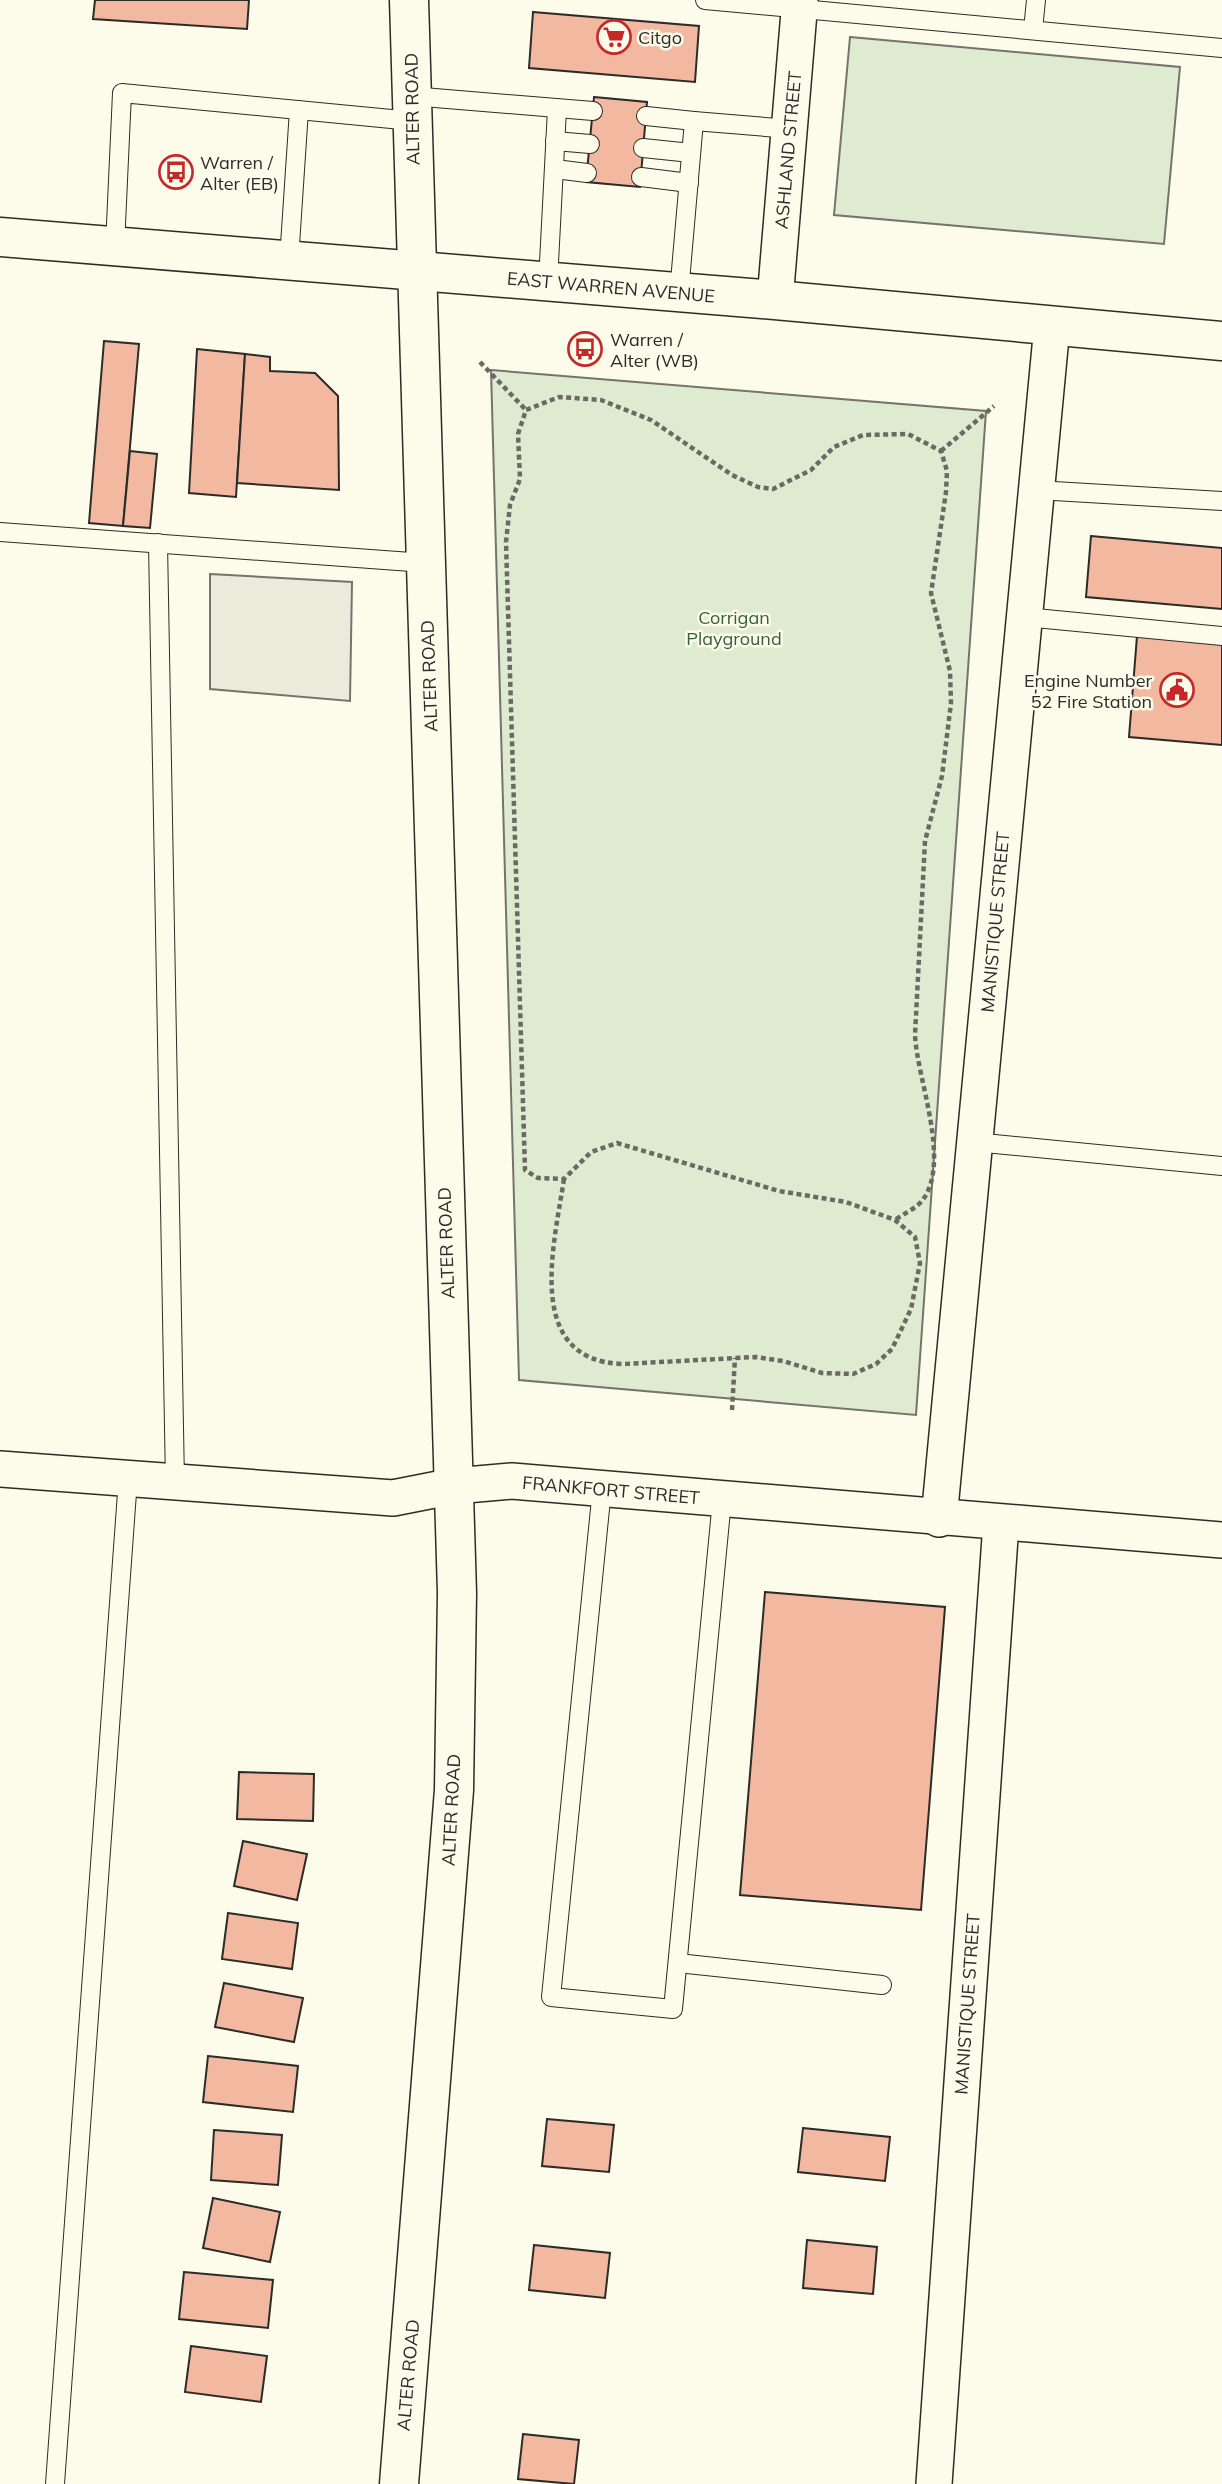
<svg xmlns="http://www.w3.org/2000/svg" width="1222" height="2484" font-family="Mulish,sans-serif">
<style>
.green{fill:#deebd1;stroke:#74746e;stroke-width:2}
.parking{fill:#eceadb;stroke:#74746e;stroke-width:2}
.building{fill:#f2b8a0;stroke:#2b2b2b;stroke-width:2}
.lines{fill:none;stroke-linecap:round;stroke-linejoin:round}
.service-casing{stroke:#2b2b2b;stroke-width:20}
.minor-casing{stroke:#2b2b2b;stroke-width:38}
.tertiary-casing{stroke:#2b2b2b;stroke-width:41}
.secondary-casing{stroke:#2b2b2b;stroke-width:41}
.path{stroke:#6a6964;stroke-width:4.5;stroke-dasharray:5 3.5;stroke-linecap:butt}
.service{stroke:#fdfbea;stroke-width:18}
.minor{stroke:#fdfbea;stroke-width:35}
.tertiary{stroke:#fdfbea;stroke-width:38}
.secondary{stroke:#fdfbea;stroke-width:38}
.labels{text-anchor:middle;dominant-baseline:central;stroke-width:5;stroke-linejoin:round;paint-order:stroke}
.poi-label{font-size:18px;fill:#2b2b2b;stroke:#fdfbea;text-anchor:start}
.street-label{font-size:18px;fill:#2b2b2b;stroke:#fdfbea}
.park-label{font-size:18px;fill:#34623c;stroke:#fdfbea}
</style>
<rect width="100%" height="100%" fill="#fdfbea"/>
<!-- green -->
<g class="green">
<polygon points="850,37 1180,67 1164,244 834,215"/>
<polygon points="491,370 986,411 916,1415 519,1380"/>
</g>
<!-- parking -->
<polygon class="parking" points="210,574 352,582 350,701 210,689"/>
<!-- building -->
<g class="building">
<polygon points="95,0 249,0 247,29 93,19"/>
<polygon points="533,12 699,26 695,82 529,68"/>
<polygon points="594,97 647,102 640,187 586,182"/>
<polygon points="104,341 139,344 123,526 89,523"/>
<polygon points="197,349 245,354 236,497 189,493"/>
<polygon points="245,354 270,357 270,371 315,373 338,396 339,490 237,483"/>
<polygon points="130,451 157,454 150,528 123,526"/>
<polygon points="1091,536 1222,548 1222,609 1086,597"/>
<polygon points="1137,636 1222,644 1222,745 1129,737"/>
<polygon points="765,1592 945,1607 921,1910 740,1895"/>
<polygon points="239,1772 314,1774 313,1821 237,1819"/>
<polygon points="243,1841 307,1854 297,1900 234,1886"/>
<polygon points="228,1913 298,1923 292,1969 222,1959"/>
<polygon points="224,1983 303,1998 294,2042 215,2027"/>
<polygon points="208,2056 298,2066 293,2112 203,2102"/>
<polygon points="547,2119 614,2125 609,2172 542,2166"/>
<polygon points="803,2128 890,2137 885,2181 798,2172"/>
<polygon points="214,2130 282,2135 278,2185 211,2180"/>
<polygon points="213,2198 280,2212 270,2262 203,2248"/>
<polygon points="807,2240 877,2247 873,2294 803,2288"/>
<polygon points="534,2245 610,2253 605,2298 529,2290"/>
<polygon points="184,2272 273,2280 268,2328 179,2319"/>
<polygon points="191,2346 267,2356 261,2402 185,2392"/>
<polygon points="523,2434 579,2440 574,2484 518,2479"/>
</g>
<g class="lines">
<!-- service casing -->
<g class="service-casing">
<g id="service">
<polyline points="705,0 1222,48"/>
<polyline points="1033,30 1036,0"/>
<polyline points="411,96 593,111"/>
<polyline points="646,116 694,121 679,293"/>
<polyline points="694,121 790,129"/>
<polyline points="555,141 590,144"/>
<polyline points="643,148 691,153"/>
<polyline points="555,169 587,173"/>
<polyline points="641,177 689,183"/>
<polyline points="115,246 122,93 412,121"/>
<polyline points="289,260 299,110"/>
<polyline points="548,282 557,109"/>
<polyline points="1037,490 1222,501"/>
<polyline points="0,532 425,563"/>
<polyline points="158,543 175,1482"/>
<polyline points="1025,617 1222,636"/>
<polyline points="974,1142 1222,1166"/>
<polyline points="602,1489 551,1997 673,2009 722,1500"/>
<polyline points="678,1963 882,1985"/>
<polyline points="55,2484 128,1479"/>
</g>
</g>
<!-- minor casing -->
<g class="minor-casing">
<g id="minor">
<polyline points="775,300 800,0"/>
<polyline points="0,1469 393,1498 454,1486 512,1481 1222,1540"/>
<polyline points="939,1519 1052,326"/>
<polyline points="934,2484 1001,1523"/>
</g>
</g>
<!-- tertiary casing -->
<g class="tertiary-casing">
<polyline id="tertiary" points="399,2484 454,1790 457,1593 409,0"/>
</g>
<!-- secondary casing -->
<g class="secondary-casing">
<polyline id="secondary" points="0,237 775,300 1222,341"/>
</g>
<!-- path -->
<g class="path">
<polyline points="480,362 526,410"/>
<polyline points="941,451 994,406"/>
<path d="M564,1179C554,1245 523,1361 623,1364L755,1357L783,1361L822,1373L853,1374L876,1364L892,1349L911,1309L920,1263L915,1237L895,1220L846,1202L779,1191L617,1143L591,1152L564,1179L538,1178L525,1170L506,542L510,505L520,479L518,434L526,410L559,397L601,400L651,420L732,475L758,487L773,489L811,470L834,447L863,435L908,434L941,451L947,471L946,492L931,593L950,671L951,703L942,776L925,841L915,1035C917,1080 952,1162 922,1201C915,1209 903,1214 895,1220"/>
<polyline points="732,1410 735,1358"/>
</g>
<!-- service -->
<use href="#service" class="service"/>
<!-- minor -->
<use href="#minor" class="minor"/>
<!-- tertiary -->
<use href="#tertiary" class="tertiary"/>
<!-- secondary -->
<use href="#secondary" class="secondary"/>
</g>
<!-- icons -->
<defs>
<g id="supermarket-ring" transform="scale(1.75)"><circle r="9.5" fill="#fdfbea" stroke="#c62828" stroke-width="1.5"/><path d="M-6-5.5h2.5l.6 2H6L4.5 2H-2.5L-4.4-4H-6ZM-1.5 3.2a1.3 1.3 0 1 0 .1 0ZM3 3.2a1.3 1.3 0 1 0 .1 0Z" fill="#c62828"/></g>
<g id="bus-ring" transform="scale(1.75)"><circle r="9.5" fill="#fdfbea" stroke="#c62828" stroke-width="1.5"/><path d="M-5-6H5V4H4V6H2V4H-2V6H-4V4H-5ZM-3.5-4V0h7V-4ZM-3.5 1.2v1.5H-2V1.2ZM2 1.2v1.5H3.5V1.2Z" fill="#c62828"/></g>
<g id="civic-ring" transform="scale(1.75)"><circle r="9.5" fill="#fdfbea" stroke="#c62828" stroke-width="1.5"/><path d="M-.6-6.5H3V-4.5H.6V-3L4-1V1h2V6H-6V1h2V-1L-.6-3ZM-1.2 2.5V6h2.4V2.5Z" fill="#c62828"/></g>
</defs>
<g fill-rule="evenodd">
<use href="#supermarket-ring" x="614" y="37"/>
<use href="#bus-ring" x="176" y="172"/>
<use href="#bus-ring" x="585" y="349"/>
<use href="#civic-ring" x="1177" y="690"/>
</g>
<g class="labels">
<!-- poi labels -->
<g class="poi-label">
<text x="638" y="37">Citgo</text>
<text x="200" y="162">Warren /<tspan x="200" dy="21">Alter (EB)</tspan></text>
<text x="610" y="339">Warren /<tspan x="610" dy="21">Alter (WB)</tspan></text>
<text x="1152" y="680" text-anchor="end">Engine Number<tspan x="1152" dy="21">52 Fire Station</tspan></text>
</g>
<!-- street labels -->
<g class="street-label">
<text transform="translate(412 109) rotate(-91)">ALTER ROAD</text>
<text transform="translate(788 150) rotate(-85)">ASHLAND STREET</text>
<text transform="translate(611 287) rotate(5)">EAST WARREN AVENUE</text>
<text transform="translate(429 676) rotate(-92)">ALTER ROAD</text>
<text transform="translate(995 922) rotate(-85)">MANISTIQUE STREET</text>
<text transform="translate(446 1243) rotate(-92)">ALTER ROAD</text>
<text transform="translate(611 1490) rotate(5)">FRANKFORT STREET</text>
<text transform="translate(451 1810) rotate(-87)">ALTER ROAD</text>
<text transform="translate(967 2004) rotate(-86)">MANISTIQUE STREET</text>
<text transform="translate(408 2375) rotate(-85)">ALTER ROAD</text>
</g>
<!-- park labels -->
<g class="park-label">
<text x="734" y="617">Corrigan<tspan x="734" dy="21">Playground</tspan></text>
</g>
</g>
</svg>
